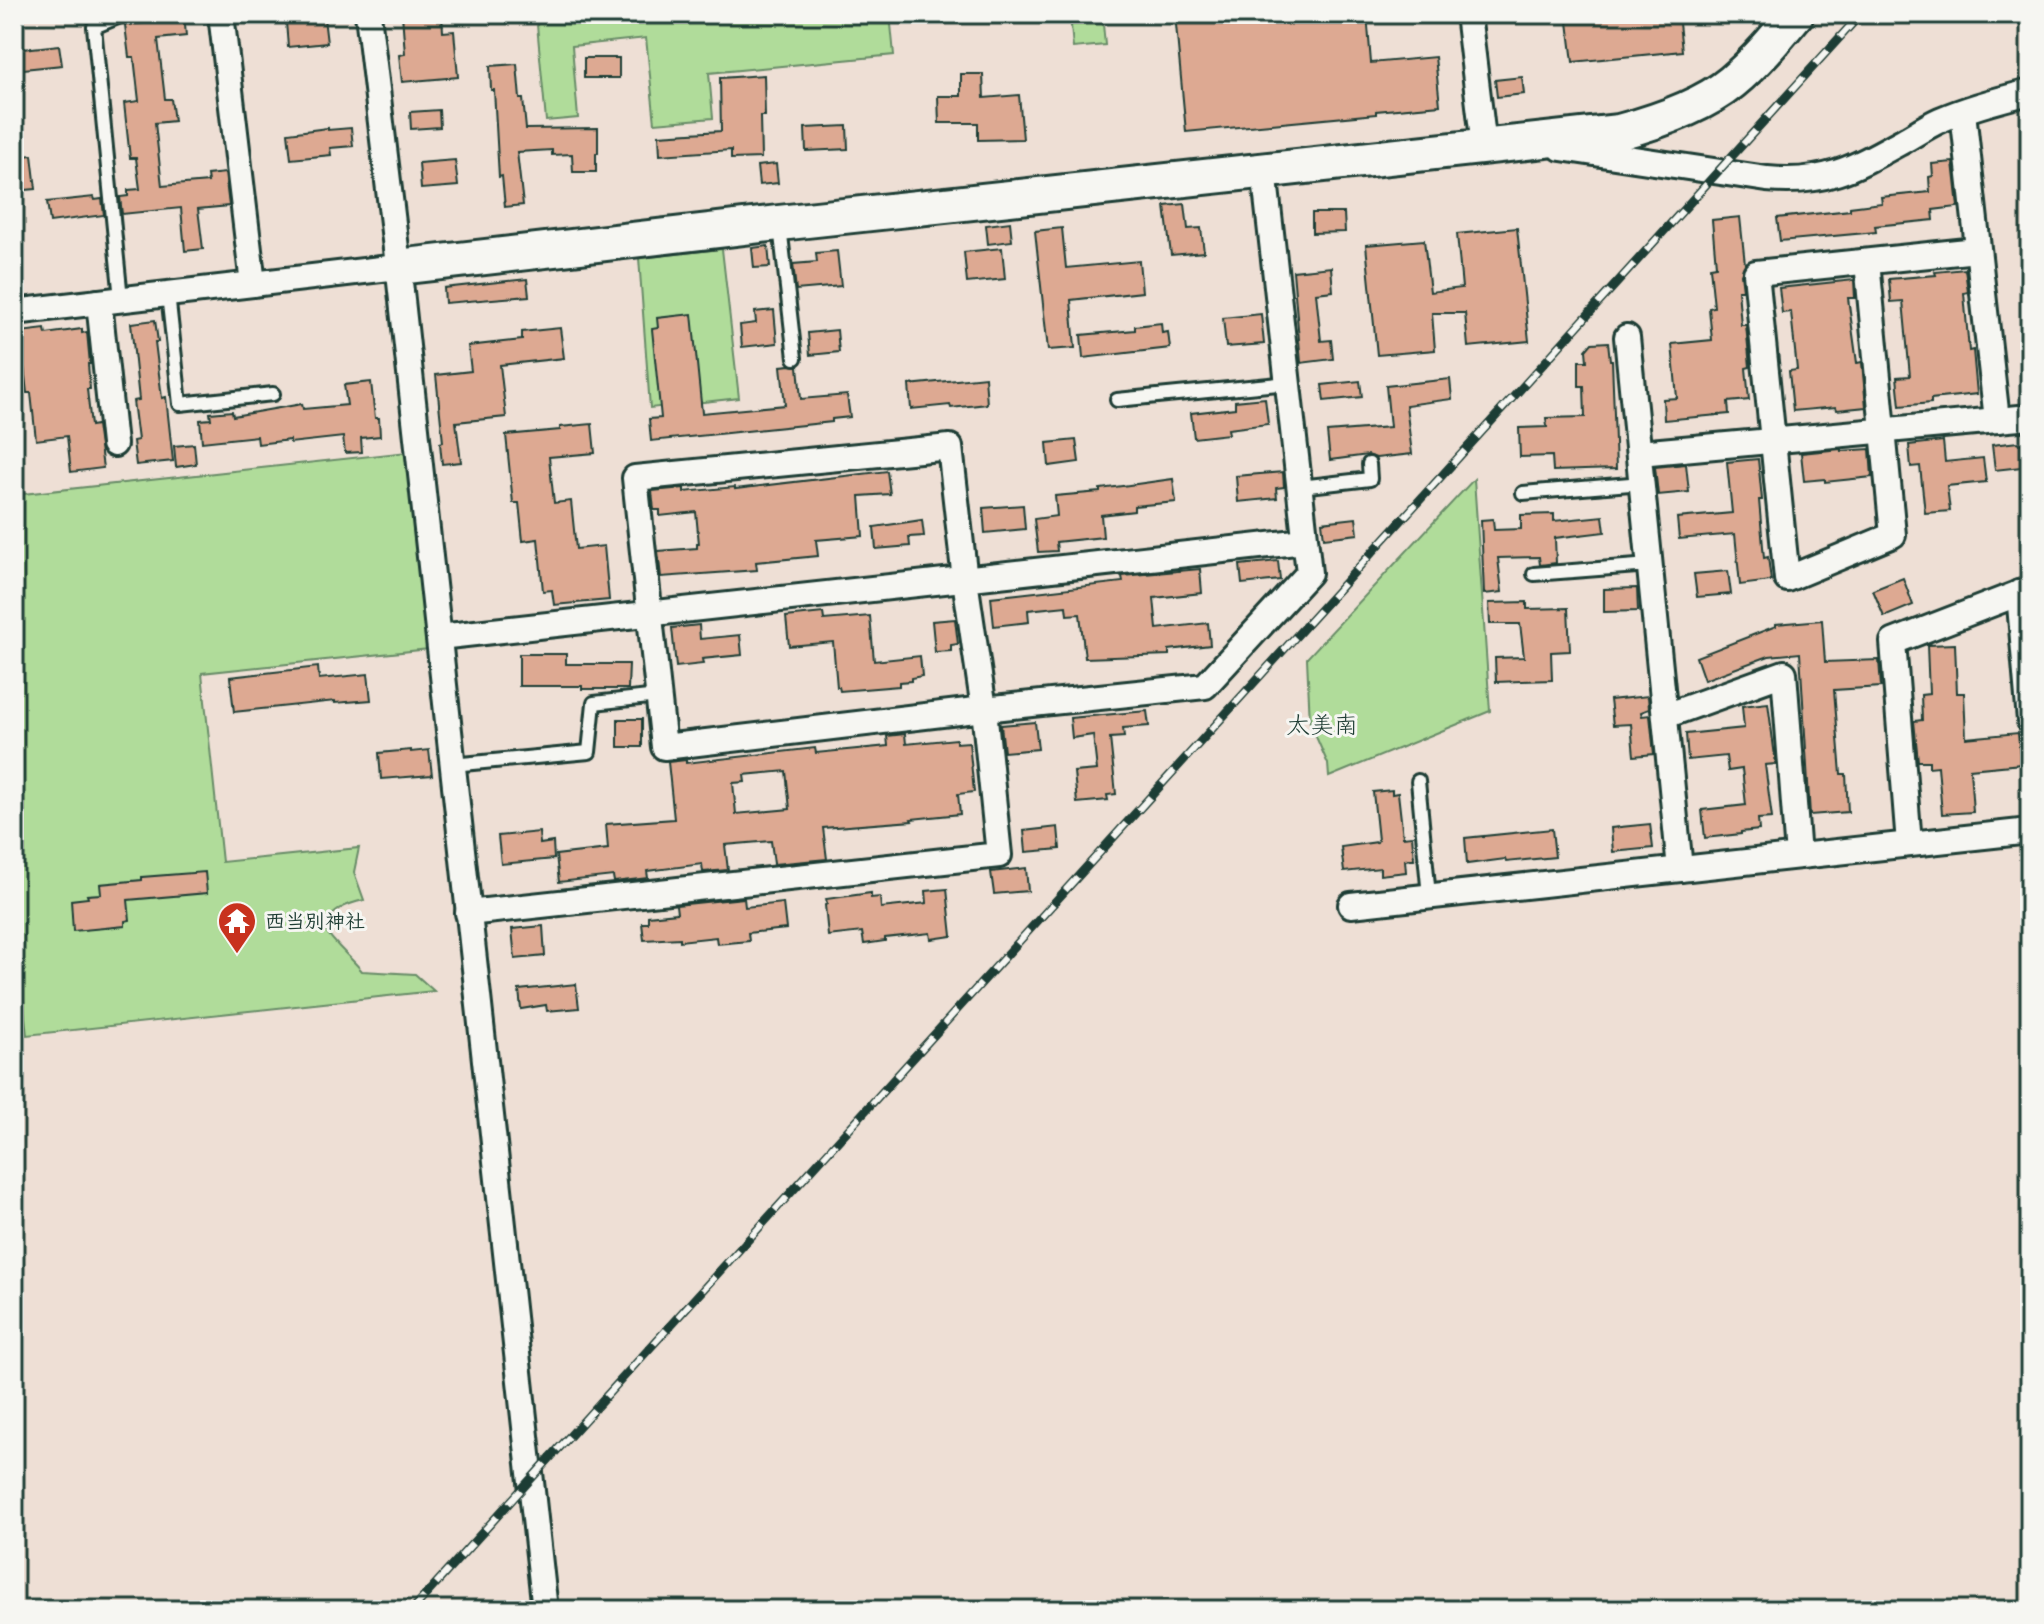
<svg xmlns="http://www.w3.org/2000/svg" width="2044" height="1624" font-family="Pangolin,'Klee One',sans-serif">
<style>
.green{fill:#b0dc9a;stroke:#688c67;stroke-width:2}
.building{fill:#dda992;stroke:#1f3d34;stroke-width:2;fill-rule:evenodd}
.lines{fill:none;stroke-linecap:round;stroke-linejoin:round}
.lane-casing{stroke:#1f3d34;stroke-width:18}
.street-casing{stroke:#1f3d34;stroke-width:30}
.secondary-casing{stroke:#1f3d34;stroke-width:40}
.lane{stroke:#f6f6f2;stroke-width:12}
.street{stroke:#f6f6f2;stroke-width:24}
.secondary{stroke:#f6f6f2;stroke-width:34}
.rail-casing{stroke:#1f3d34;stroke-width:9}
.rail{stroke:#f6f6f2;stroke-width:6;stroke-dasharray:18;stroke-linecap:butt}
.labels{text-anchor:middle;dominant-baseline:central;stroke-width:6;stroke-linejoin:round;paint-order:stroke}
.poi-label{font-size:20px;font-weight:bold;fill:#1f3d34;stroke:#f6f6f2;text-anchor:start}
.quarter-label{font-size:24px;fill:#1f3d34;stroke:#f6f6f2}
</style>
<rect width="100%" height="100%" fill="#eedfd5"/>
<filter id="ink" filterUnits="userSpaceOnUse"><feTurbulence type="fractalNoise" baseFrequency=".0125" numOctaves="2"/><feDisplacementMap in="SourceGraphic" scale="16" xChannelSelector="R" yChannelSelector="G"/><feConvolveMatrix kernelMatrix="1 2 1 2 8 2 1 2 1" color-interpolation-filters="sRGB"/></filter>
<g filter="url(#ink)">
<!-- green -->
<g class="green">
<polygon points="536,14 890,14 894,55 709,73 713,118 655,123 646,38 572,46 578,118 546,121"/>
<polygon points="1070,14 1102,14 1105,45 1073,48"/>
<polygon points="722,249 739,398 650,408 639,258"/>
<path d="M407,452L429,649L202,673L222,862L359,848L354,872L364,900C345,904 334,910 323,926C333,944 349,955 362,971L415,974L434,991L27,1035L14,921V495Z"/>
<polygon points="1474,479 1490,711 1329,777 1328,764 1310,723 1307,658"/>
</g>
<!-- building -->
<g class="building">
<polygon points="162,14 184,14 186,36 158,39 165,99 171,99 174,121 155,123 162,186 208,182 207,175 225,173 229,206 198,209 203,249 185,251 181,208 122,214 120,197 128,196 128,190 140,189 136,158 130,158 124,103 139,101 134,57 129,57 125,25 163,21"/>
<polygon points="402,14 442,14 443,32 454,31 458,77 402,82 399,55 405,54"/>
<polygon points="1175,14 1367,14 1371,63 1435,57 1440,105 1376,111 1376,114 1186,132"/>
<polygon points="1567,14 1678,14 1682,51 1573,62"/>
<polygon points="324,18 327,43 288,47 286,22"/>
<polygon points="59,45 62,65 14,70 14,50"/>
<rect x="584" y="58" width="35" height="20"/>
<polygon points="517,64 520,99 523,99 526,129 598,128 598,153 596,153 596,172 573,172 572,154 552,155 552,150 517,152 523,205 505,207 502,176 499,177 494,90 491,90 490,66"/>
<polygon points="961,74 983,74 984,98 1019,95 1023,139 978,140 978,123 939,123 938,96 961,96"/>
<polygon points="764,75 765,116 760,116 761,158 731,159 731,150 660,155 659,135 721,131 720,78"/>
<polygon points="1522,77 1524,94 1497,97 1495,80"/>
<polygon points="439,110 440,127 411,129 410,112"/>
<polygon points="847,126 848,149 806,151 805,128"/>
<polygon points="328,128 328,130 351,128 353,146 330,148 331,155 291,159 288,133"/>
<polygon points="32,155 36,189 14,191 14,157"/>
<polygon points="455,160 458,186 421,189 419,163"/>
<polygon points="1953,162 1958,207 1933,210 1934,220 1875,226 1876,232 1780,241 1777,218 1850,210 1850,207 1882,203 1881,197 1930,192 1929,177 1933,176 1932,164"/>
<polygon points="776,164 778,183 759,185 757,166"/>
<polygon points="94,197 95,200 102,199 104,215 50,222 47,202"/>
<polygon points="1185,204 1188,229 1201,228 1204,252 1171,255 1165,206"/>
<polygon points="1312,213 1344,213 1345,232 1312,233"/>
<polygon points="1740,217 1745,264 1741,274 1743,290 1738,290 1741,325 1746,325 1750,367 1746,368 1749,400 1728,402 1729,414 1664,420 1663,399 1677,398 1672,344 1712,340 1709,308 1714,307 1710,267 1716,266 1712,220"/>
<polygon points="1010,222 1012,241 988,244 986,225"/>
<polygon points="1062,228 1066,268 1139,261 1142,292 1071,300 1075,348 1048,350 1035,231"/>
<polygon points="1517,228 1529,341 1468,347 1465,313 1432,313 1435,350 1377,355 1366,245 1424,240 1430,292 1462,288 1457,234"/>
<polygon points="768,246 770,267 754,268 752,248"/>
<polygon points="1002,248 1005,279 967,283 964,252"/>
<polygon points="837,251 841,286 796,290 793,264 817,262 816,253"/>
<polygon points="1331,267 1333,291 1316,293 1321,341 1331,340 1333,359 1301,363 1293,271"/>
<polygon points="1965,269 1968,292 1964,293 1969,351 1973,350 1977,394 1931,399 1931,403 1900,406 1897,377 1910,376 1903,301 1891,302 1889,279 1936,275 1935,272"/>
<polygon points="527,279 529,296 445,303 444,288"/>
<polygon points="1854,280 1855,298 1848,298 1857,363 1862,362 1866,407 1837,410 1836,407 1793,411 1789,371 1797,370 1791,312 1782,313 1779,288"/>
<polygon points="774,310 777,343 742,347 740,325 756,323 755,312"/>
<polygon points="692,314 702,413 785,405 781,366 790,365 798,366 801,399 847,395 850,417 832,419 832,422 651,441 649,419 661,418 652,329 658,328 657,318"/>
<polygon points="1261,314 1264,344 1226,347 1223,318"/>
<polygon points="155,320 158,342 155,342 162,398 166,397 173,461 136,465 133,441 138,440 133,401 139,400 131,323"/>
<polygon points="1161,323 1162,333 1168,332 1170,348 1083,358 1081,335 1135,330 1135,326"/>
<polygon points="560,328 564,358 500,365 506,417 456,422 461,462 442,464 440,443 443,442 436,375 471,371 468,346 522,340 522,332"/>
<polygon points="45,329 46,334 82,329 82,333 87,332 90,364 88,364 90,389 87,389 91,426 97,425 103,468 71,472 67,436 36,440 31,393 27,393 20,332"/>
<polygon points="837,330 839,352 810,355 808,333"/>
<polygon points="1608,342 1610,360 1612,360 1616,469 1553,471 1552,456 1520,457 1519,428 1547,427 1546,418 1585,417 1584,386 1579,386 1579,361 1587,361 1586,350 1592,343"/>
<polygon points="985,377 987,404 951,408 950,405 911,409 909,385"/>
<polygon points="1450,379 1452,399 1406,405 1412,454 1376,458 1368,455 1330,460 1327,432 1390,427 1386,386"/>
<polygon points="1360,381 1362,397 1324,401 1322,385"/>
<polygon points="371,382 375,418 379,418 380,436 361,438 362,452 345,453 343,437 290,443 290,440 258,444 257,436 202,442 200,420 211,419 210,413 232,411 233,416 302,404 303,409 347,405 344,385"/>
<polygon points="1265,398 1268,424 1228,429 1229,434 1194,438 1191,413 1235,408 1235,401"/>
<polygon points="592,424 595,453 549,457 554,503 571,501 576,549 604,546 609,600 554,605 552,590 543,591 538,539 523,541 519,503 513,503 506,435 560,430 560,427"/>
<polygon points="1076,440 1079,462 1049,466 1047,443"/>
<polygon points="1943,441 1945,462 1983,458 1986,482 1947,486 1950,511 1925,513 1920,466 1911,467 1909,445"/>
<polygon points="2018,442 2019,444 2030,443 2030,466 1995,470 1992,445"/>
<polygon points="194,444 196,464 176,467 174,446"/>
<polygon points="1841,449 1841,451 1870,449 1872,477 1825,482 1825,479 1804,481 1801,453"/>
<polygon points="1758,459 1762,500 1759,500 1764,558 1768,557 1771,581 1740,585 1735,534 1679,539 1677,518 1732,513 1727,462"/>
<polygon points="1686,464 1689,492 1658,495 1655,467"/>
<polygon points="887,471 890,494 860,496 863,536 816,540 818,556 756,562 757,570 661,577 658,551 697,548 697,544 699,544 696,512 660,516 660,510 654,510 652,491 684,488 684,492 735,487 735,489"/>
<polygon points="1283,472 1284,487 1276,488 1277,498 1238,502 1236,476"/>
<polygon points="1173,479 1176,502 1134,506 1134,511 1101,515 1103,537 1056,542 1057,551 1038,552 1034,519 1057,516 1055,496 1100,492 1100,489"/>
<polygon points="1023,505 1025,529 985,533 983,508"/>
<polygon points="1554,514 1554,521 1603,516 1605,532 1555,538 1556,563 1540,565 1539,557 1498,558 1502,592 1484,594 1481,520 1493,519 1494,530 1521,529 1521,515"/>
<polygon points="1356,518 1358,534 1324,538 1322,522"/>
<polygon points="922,520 924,536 909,537 910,546 876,549 874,527"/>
<polygon points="1278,561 1280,580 1242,584 1240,565"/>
<polygon points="1200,569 1202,593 1154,598 1157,629 1208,623 1210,645 1169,650 1169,655 1085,658 1080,614 1067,615 1066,606 1028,610 1029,622 994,626 991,597 1123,582 1122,576"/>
<polygon points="1728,571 1731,594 1697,597 1694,574"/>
<polygon points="1903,578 1913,605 1884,617 1873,590"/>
<polygon points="1637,588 1638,611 1604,612 1604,589"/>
<polygon points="1527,602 1527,609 1568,608 1570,651 1551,652 1552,680 1496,682 1495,658 1524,657 1520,624 1490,624 1489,603"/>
<polygon points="823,613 824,620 870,616 874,661 920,656 922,676 911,678 911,681 899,682 899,686 840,691 839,687 837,687 833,642 789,646 786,617"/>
<polygon points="955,619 958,644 951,645 951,651 935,652 932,621"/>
<polygon points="1822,620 1825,662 1879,660 1881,687 1834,690 1841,774 1846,774 1848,812 1810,815 1800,653 1769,656 1704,680 1696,657 1776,626 1776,624"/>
<polygon points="699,625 700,639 740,635 742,655 702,659 703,664 676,667 672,628"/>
<polygon points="1955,644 1957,693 1964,693 1966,738 2018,733 2021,764 1970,769 1973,812 1942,814 1938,766 1929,767 1929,761 1918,761 1914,721 1922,720 1921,695 1929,694 1927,645"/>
<polygon points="519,654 566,654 566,664 629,664 628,689 582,689 582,686 519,686"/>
<polygon points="318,667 319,679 368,674 371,700 335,703 335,701 234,712 230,677"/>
<polygon points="1648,696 1649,709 1641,712 1642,716 1650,715 1654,754 1634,756 1631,724 1613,725 1610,700"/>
<polygon points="1768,703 1776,764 1765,765 1772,818 1758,819 1759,830 1741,832 1741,834 1705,838 1702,810 1746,805 1742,769 1728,771 1726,756 1688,760 1686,734 1744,728 1742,706"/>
<polygon points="1147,711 1149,726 1123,728 1124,737 1110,738 1116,794 1107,795 1108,800 1077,803 1074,772 1097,770 1093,735 1072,738 1070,718"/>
<rect x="618" y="719" width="24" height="28"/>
<polygon points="1035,722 1038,749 1004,752 1001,725"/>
<path d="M905,734L906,744L956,739V743L969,742L974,792L958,794L960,814L911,819L912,821L823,828L827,859L774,864L771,841L725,845L728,870L703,872L702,864L647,871L648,878L614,882L613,876L559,882L556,855L608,849L606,824L674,819L668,762L686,760V763L815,748L816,753L888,746L887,736ZM786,771L790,809L736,814L733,783L745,782L744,775Z"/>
<polygon points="411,750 411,752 429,750 432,775 381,779 379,753"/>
<polygon points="1392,790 1392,794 1398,793 1403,837 1412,836 1414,859 1405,860 1406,872 1380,875 1380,868 1344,872 1341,847 1377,842 1378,840 1373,792"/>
<polygon points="1650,824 1653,848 1613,852 1611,828"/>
<polygon points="1058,827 1060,849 1026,852 1024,831"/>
<polygon points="1552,829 1555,857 1506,862 1505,859 1467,864 1465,838"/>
<polygon points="539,832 540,844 553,842 554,859 501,864 498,836"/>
<polygon points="1026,868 1028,891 994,894 991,872"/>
<polygon points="205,872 207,893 128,900 130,920 125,921 125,926 73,931 71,900 88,898 87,895 101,894 100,884 142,880 142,877"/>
<polygon points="947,889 952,936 931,939 930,933 885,938 885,941 864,944 862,932 828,936 825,905 827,904 826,899 871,893 871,898 880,897 881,908 927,903 926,891"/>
<polygon points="744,898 745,907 783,903 786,929 748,933 749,941 717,944 716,937 680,941 680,938 644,940 642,923 648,923 648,916 677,913 676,905"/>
<polygon points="543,926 545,956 515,959 512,929"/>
<polygon points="576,984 579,1008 547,1011 546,1005 521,1009 519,990"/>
</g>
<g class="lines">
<!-- lane casing -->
<g class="lane-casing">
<g id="lane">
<polyline points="780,226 795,358"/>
<polyline points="168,294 180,404 273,394"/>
<polyline points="121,299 94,27 125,14"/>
<polyline points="1117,400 1288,383"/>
<polyline points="1300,487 1370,479 1369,464"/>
<polyline points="1523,493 1642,483"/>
<polyline points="1534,574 1650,565"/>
<polyline points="452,765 589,752 594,703 658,696"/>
<polyline points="1418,781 1429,896"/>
</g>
</g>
<!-- street casing -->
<g class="street-casing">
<g id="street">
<polyline points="221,14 253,284"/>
<polyline points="368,14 400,282 545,1610"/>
<polyline points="1468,14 1484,147"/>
<polyline points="1963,112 1997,420"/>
<path d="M1561,148L1767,179C1828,185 1857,166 1908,138C1918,132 1929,125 1940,120C1968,108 2001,99 2030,92"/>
<polyline points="1867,262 1893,535 1787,579 1756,273 1977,250"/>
<polyline points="99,302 114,444"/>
<polyline points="14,312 398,267"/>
<polyline points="1627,337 1680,869"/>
<polyline points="1639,453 2030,417"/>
<polyline points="2019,593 2030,721"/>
<polyline points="439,637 1305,541"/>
<polyline points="1665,716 1784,673 1798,856"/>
<polyline points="1909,844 1893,642 2030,589"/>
<polyline points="1351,905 2030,831"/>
<polyline points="468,913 999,855 984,709 965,580 950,447 635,478 664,747 984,709 1205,686 1309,573 1264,170"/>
</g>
</g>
<!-- secondary casing -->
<g class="secondary-casing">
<path id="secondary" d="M398,267L779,223L1619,132C1656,122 1702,107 1732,82C1756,62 1776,38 1796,14"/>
</g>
<!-- lane -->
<use href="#lane" class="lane"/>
<!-- street -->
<use href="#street" class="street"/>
<!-- secondary -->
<use href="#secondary" class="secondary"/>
<!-- rail casing -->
<g class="rail-casing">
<polyline id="rail" points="412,1610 1861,14"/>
</g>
<!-- rail -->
<use href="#rail" class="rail"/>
</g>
</g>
<!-- icons -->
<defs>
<g id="temple-pin" transform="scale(2)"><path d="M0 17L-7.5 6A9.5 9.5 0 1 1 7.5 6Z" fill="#c8321e" stroke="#f6f6f2"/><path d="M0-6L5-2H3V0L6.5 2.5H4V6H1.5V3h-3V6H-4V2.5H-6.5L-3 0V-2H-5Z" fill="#fff"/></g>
</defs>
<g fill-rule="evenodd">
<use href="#temple-pin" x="237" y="921"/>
</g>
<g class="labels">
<!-- poi labels -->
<g class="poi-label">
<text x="265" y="921">西当別神社</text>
</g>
<!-- quarter labels -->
<g class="quarter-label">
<text x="1322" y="725">太美南</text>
</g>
</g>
<!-- margin -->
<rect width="2044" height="1624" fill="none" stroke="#f6f6f2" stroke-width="48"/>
<rect x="24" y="24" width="1996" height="1576" fill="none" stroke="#1f3d34" stroke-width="3" filter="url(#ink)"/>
</svg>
